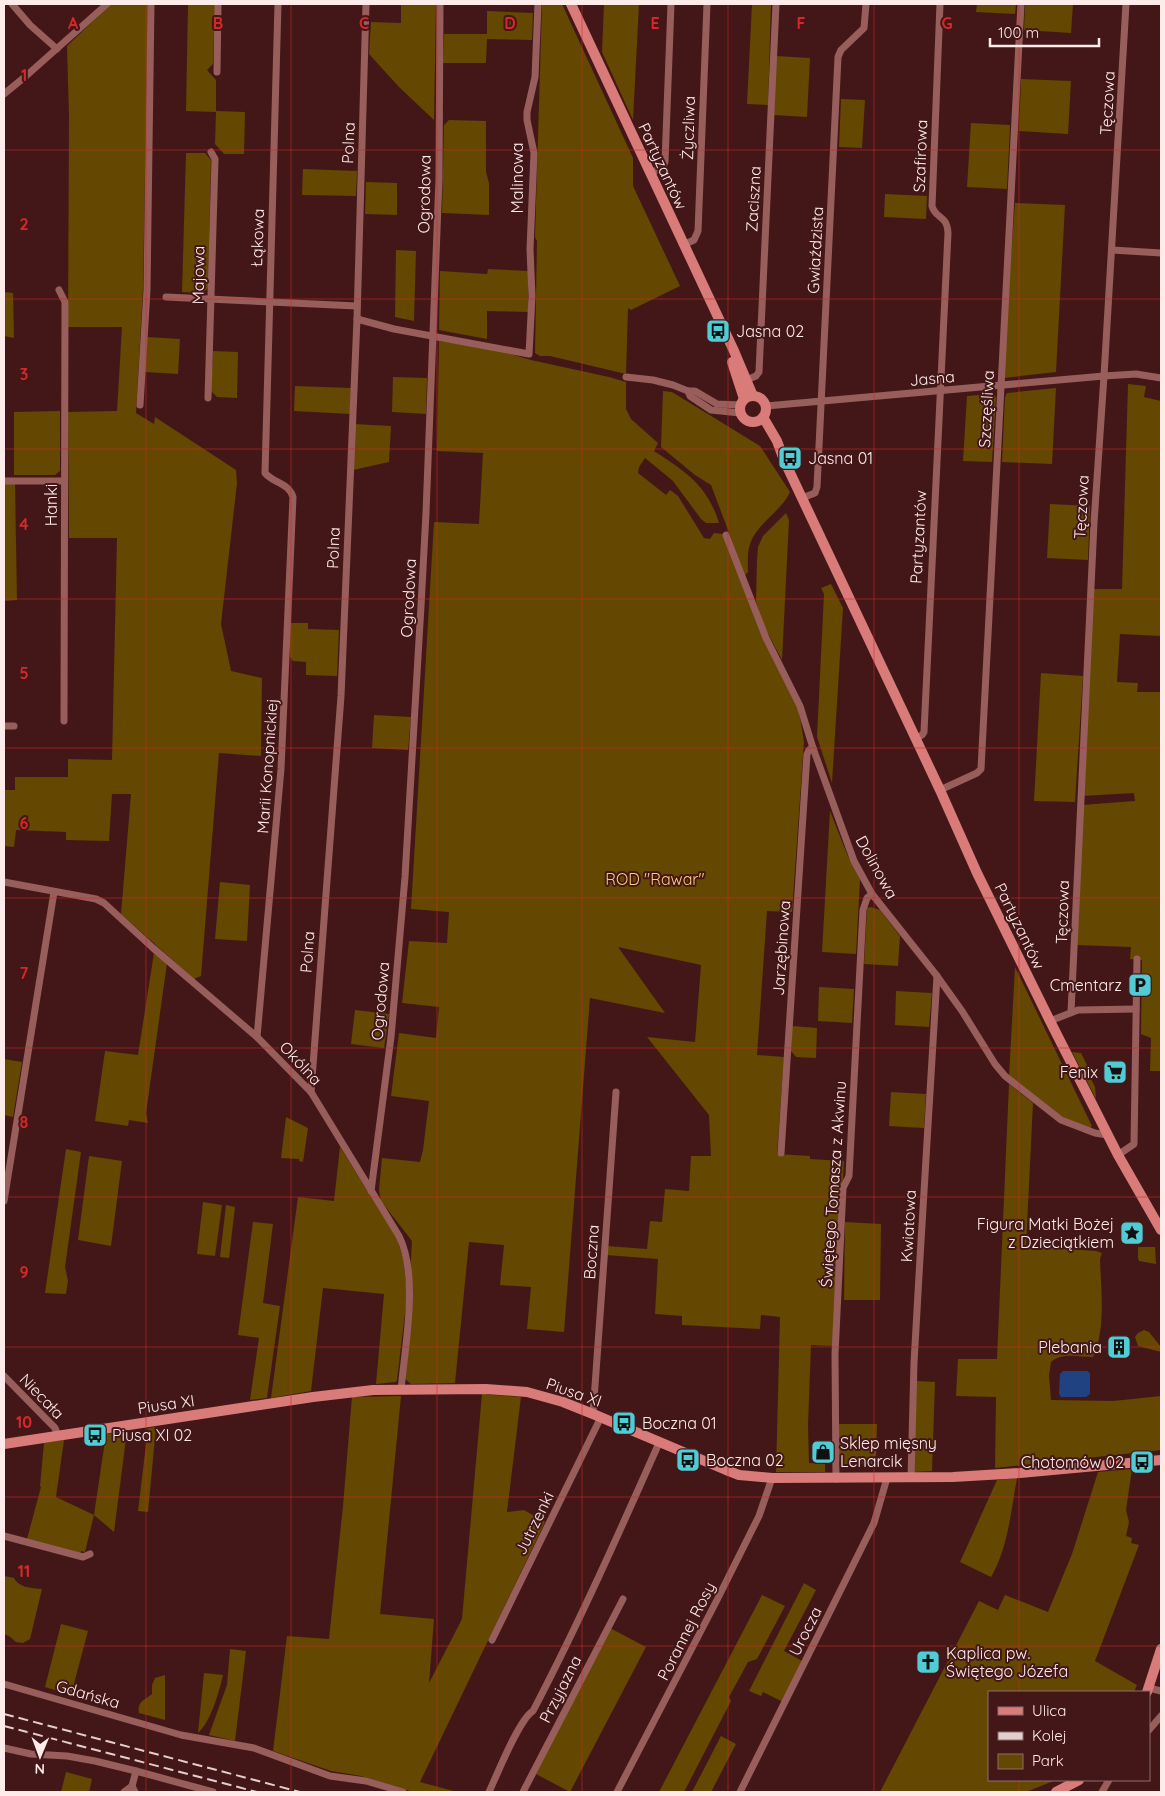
<svg xmlns="http://www.w3.org/2000/svg" width="1165" height="1796" font-family="Quicksand,sans-serif">
<style>
.green{fill:#644700}
.water{fill:#214280}
.lines{fill:none;stroke-linecap:round;stroke-linejoin:round}
.street{stroke:#985e5c;stroke-width:7}
.secondary{stroke:#d87b79;stroke-width:10}
.rail{stroke:#e4cecd;stroke-width:2;stroke-dasharray:10 5;stroke-linecap:butt}
.grid{fill:none;stroke:#d62828;stroke-width:1;stroke-opacity:0.55}
.labels{text-anchor:middle;dominant-baseline:central;stroke-width:4;stroke-linejoin:round;paint-order:stroke}
.street-label{font-size:16px;fill:#feebea;stroke:#431718}
.poi-label{font-size:16px;fill:#feebea;stroke:#431718;text-anchor:start}
.park-label{font-size:16px;fill:#f9cc7a;stroke:#431718}
.grid-label{font-size:16px;text-anchor:middle;font-weight:bold;fill:#d62828;stroke:#431718;stroke-width:4;stroke-linejoin:round;paint-order:stroke}
</style>
<rect width="100%" height="100%" fill="#431718"/>
<!-- green -->
<g class="green">
<polygon points="111,4 148,4 143,290 136,413 154,424 155,417 236,470 237,483 221,624 231,671 262,678 261,756 219,753 201,976 194,979 121,914 131,794 112,794 109,841 66,840 66,832 16,830 14,847 4,846 4,790 15,790 15,777 68,777 68,759 112,760 117,538 69,538 68,412 117,411 122,327 68,327 69,116 67,46"/>
<polygon points="188,4 215,4 213,64 207,70 216,80 216,111 245,112 244,154 224,154 215,144 216,112 186,111"/>
<polygon points="401,4 436,4 434,120 399,87 369,54 371,22 401,23"/>
<polygon points="542,4 562,4 633,158 633,186 680,286 631,310 628,308 626,374 550,356 540,356 535,353 537,241 535,237"/>
<polygon points="604,4 639,4 633,120 602,52"/>
<polygon points="752,4 771,4 768,105 747,104"/>
<polygon points="977,4 1016,4 1015,14 976,12"/>
<polygon points="1025,4 1073,4 1071,33 1024,30"/>
<polygon points="487,11 533,13 532,40 487,39 486,63 443,63 444,34 487,34"/>
<polygon points="776,56 810,58 807,117 774,115"/>
<polygon points="1021,79 1071,81 1068,134 1019,131"/>
<polygon points="841,99 865,100 862,148 839,147"/>
<polygon points="449,120 486,121 486,172 489,183 489,215 442,213 444,125"/>
<polygon points="971,123 1010,125 1007,189 967,187"/>
<polygon points="186,153 205,153 211,160 208,288 203,293 182,292"/>
<polygon points="303,169 357,171 356,196 302,195"/>
<polygon points="366,182 397,183 397,215 365,214"/>
<polygon points="885,194 927,196 926,219 884,217"/>
<polygon points="1015,203 1065,205 1056,372 1004,378 1003,365"/>
<polygon points="396,250 416,251 414,321 395,317"/>
<polygon points="488,269 528,271 528,312 487,311 487,339 439,330 440,271 487,274"/>
<polygon points="4,292 13,293 14,338 4,336"/>
<polygon points="147,337 180,339 178,374 145,372"/>
<path d="M439,341L497,350L531,360L609,377L626,382V409L631,419L658,443L654,451C685,471 708,486 719,523H706L701,519L673,481L645,458L639,467L638,473L666,495L670,490L678,496L704,538L710,539L714,533L722,534L797,704L801,723L804,742L792,912L767,911L757,1055L784,1057L777,1154L810,1156V1159L844,1161L833,1346L811,1345L808,1425L809,1463L825,1464V1472H776L780,1317L761,1315L760,1329L682,1325V1316L655,1314L658,1259L606,1255L607,1246L647,1249L650,1221L662,1222L665,1189L689,1191L691,1156H711L709,1115L647,1037L695,1042L701,965L618,947L665,1013L590,998L564,1332L527,1329L531,1287L500,1285L504,1245L469,1242L455,1383L411,1384L404,1378L412,1241L381,1201L379,1190L382,1158L420,1162L423,1150L429,1101L391,1096L399,1033L436,1038L439,1007L402,1003L409,941L447,943L449,912L411,909L434,522L479,524L483,453L437,451Z"/>
<polygon points="213,351 238,352 237,398 217,397 211,391"/>
<polygon points="393,377 427,378 426,414 392,412"/>
<polygon points="1128,384 1146,386 1144,397 1161,401 1161,636 1120,634 1117,682 1138,683 1137,692 1161,692 1161,1071 1150,1071 1151,1038 1141,1034 1142,960 1130,959 1131,947 1077,945 1082,805 1135,801 1134,793 1082,796 1093,589 1122,589"/>
<polygon points="295,386 351,388 350,414 294,411"/>
<polygon points="1056,388 1052,464 1002,462 1005,397 1007,393"/>
<path d="M663,391L672,392L760,446L790,492C781,512 757,523 750,544C747,552 748,563 748,572L745,575L711,485L695,475L661,447Z"/>
<polygon points="993,394 996,397 992,462 963,461 967,396"/>
<polygon points="60,411 60,471 55,475 14,475 14,412"/>
<polygon points="354,424 391,426 389,462 353,470"/>
<polygon points="4,484 15,484 17,600 4,601"/>
<polygon points="1050,504 1090,506 1088,560 1047,558"/>
<polygon points="786,513 789,520 782,660 764,626 756,601 757,560 758,547 763,536"/>
<polygon points="831,584 843,608 832,783 817,737 824,594 821,588"/>
<polygon points="290,623 308,623 308,629 339,630 337,676 306,675 306,662 293,661 290,657"/>
<polygon points="1041,673 1083,676 1075,802 1034,801"/>
<polygon points="374,715 411,717 408,750 372,748"/>
<polygon points="830,811 847,854 860,879 856,954 822,952"/>
<polygon points="220,882 250,885 247,941 215,939"/>
<polygon points="871,907 880,910 900,936 898,966 864,964 867,908"/>
<polygon points="154,953 167,963 146,1113 148,1123 129,1120 128,1126 95,1121 105,1051 138,1055"/>
<polygon points="1015,967 1092,1126 1090,1129 1067,1120 1056,1113 1009,1077"/>
<polygon points="819,987 854,989 852,1023 818,1021"/>
<polygon points="896,991 932,993 929,1027 895,1025"/>
<polygon points="355,1010 389,1014 384,1048 351,1044"/>
<polygon points="792,1026 817,1028 816,1058 796,1057 791,1051"/>
<polygon points="1072,1052 1081,1053 1090,1071 1090,1077 1095,1087 1096,1099"/>
<polygon points="4,1059 22,1062 13,1117 4,1115"/>
<path d="M1009,1084L1033,1103L1026,1246L1096,1251L1102,1253L1100,1259C1101,1289 1106,1330 1093,1357C1079,1357 1062,1352 1051,1362L1049,1376L1051,1400L1113,1401L1161,1396V1450L995,1468L996,1397L956,1396L958,1359H997Z"/>
<polygon points="891,1092 926,1094 924,1128 889,1126"/>
<polygon points="286,1117 308,1128 303,1162 299,1161 299,1159 281,1158"/>
<polygon points="340,1147 396,1236 404,1261 407,1296 397,1380 396,1382 376,1384 384,1294 323,1288 311,1391 271,1398 298,1197 334,1201"/>
<polygon points="66,1149 81,1152 65,1267 68,1281 66,1294 45,1293"/>
<polygon points="89,1156 122,1161 111,1246 78,1240"/>
<polygon points="203,1202 222,1205 215,1256 197,1254"/>
<polygon points="226,1205 235,1207 229,1258 220,1257"/>
<polygon points="253,1222 273,1224 263,1303 280,1306 267,1398 250,1400 259,1338 238,1335"/>
<polygon points="845,1222 881,1224 880,1300 844,1300"/>
<polygon points="1138,1247 1155,1247 1156,1264 1139,1261 1138,1258"/>
<polygon points="1144,1330 1149,1332 1161,1347 1161,1352 1138,1346 1135,1337 1138,1333"/>
<polygon points="916,1381 935,1382 932,1471 914,1472"/>
<polygon points="482,1394 521,1397 507,1512 524,1510 545,1522 420,1782 457,1792 413,1792 361,1776 331,1771 273,1751 287,1636 329,1639 343,1506 352,1397 401,1396 380,1614 434,1619 429,1683 462,1619"/>
<polygon points="839,1424 877,1424 876,1464 843,1464 839,1461"/>
<polygon points="156,1427 148,1512 138,1511 148,1428"/>
<polygon points="127,1431 114,1532 94,1515 85,1552 81,1551 80,1553 27,1539 41,1487 40,1486 44,1443 64,1440 56,1497 94,1515 106,1434"/>
<polygon points="1132,1469 1126,1510 1129,1522 1126,1536 1132,1538 1131,1543 1139,1545 1095,1661 1137,1685 1134,1692 989,1692 989,1780 1056,1780 1026,1792 880,1792 979,1601 998,1610 1005,1595 1048,1612 1072,1554 1098,1472"/>
<path d="M1017,1478C1011,1511 1008,1548 991,1577L960,1562L997,1480Z"/>
<path d="M4,1576L14,1578C19,1588 32,1588 42,1589L30,1639L23,1643L16,1642L9,1636L4,1634Z"/>
<polygon points="804,1583 816,1590 784,1651 802,1661 783,1702 763,1692 761,1696 749,1691"/>
<polygon points="762,1595 785,1606 757,1659 748,1662 729,1697 731,1701 684,1792 659,1792"/>
<polygon points="61,1624 88,1631 71,1695 45,1687"/>
<polygon points="610,1628 646,1647 570,1792 536,1774"/>
<polygon points="230,1649 246,1651 235,1741 209,1735 227,1685"/>
<path d="M204,1673L223,1675C219,1692 211,1721 198,1733Z"/>
<path d="M165,1675V1720L139,1713C137,1701 145,1700 152,1694V1685L155,1678Z"/>
<polygon points="721,1736 736,1744 711,1792 692,1792"/>
<polygon points="66,1772 92,1779 89,1792 61,1792"/>
</g>
<!-- water -->
<polygon class="water" points="1063,1371 1087,1371 1090,1373 1090,1394 1086,1397 1061,1397 1059,1394 1060,1374"/>
<g class="lines">
<!-- street -->
<g class="street">
<polyline points="12,4 30,25 57,49"/>
<polyline points="217,72 218,4"/>
<polyline points="4,94 26,76 107,4"/>
<polyline points="650,173 662,168 665,162 671,4"/>
<polyline points="683,245 694,240 698,231 707,4"/>
<polyline points="1112,250 1161,253"/>
<polyline points="59,290 65,302 64,721"/>
<polyline points="166,297 357,306"/>
<polyline points="357,319 394,329 529,354 532,296 530,249 534,153 527,120 527,112 535,77 538,4"/>
<polyline points="626,377 653,380 673,385 688,391 695,391 717,404 740,405"/>
<polyline points="744,381 756,376 759,372 776,4"/>
<polyline points="688,391 690,396 711,410 740,413"/>
<polyline points="208,398 215,159 211,152"/>
<polyline points="140,405 147,290 151,4"/>
<polyline points="766,406 1104,376 1136,374 1161,378"/>
<polyline points="4,481 64,481"/>
<polyline points="802,498 815,493 817,487 838,57 841,50 864,28 866,4"/>
<polyline points="726,535 766,638 800,706 813,748 854,861 872,894 937,976 962,1011 995,1064 1005,1076 1061,1120 1095,1133 1107,1135"/>
<polyline points="4,726 14,726"/>
<path d="M915,739L922,735L924,732L948,233C947,214 935,219 932,206L940,4"/>
<polyline points="940,790 977,773 981,769 1021,4"/>
<path d="M4,882L96,899L104,903L153,948L257,1037L311,1092L399,1236C419,1276 405,1345 401,1390"/>
<polyline points="1071,1012 1094,523 1104,376 1126,4"/>
<polyline points="1050,1021 1078,1010 1136,1009"/>
<path d="M257,1037L281,769L293,497C289,483 273,483 265,473L278,4"/>
<polyline points="311,1092 341,696 357,319 366,4"/>
<polyline points="781,1153 807,754 809,750 813,748"/>
<polyline points="1118,1155 1134,1144 1137,959"/>
<polyline points="371,1191 391,1037 405,877 421,606 426,513 439,179 440,4"/>
<polyline points="4,1201 54,892"/>
<polyline points="4,1376 55,1428 58,1436"/>
<polyline points="593,1414 616,1092"/>
<polyline points="911,1478 914,1363 920,1258 937,976"/>
<polyline points="836,1479 835,1354 843,1188 849,1176 863,910 867,898 872,894"/>
<polyline points="4,1536 83,1557 90,1554"/>
<polyline points="492,1640 601,1417"/>
<polyline points="4,1684 181,1735 254,1748 330,1776 366,1781 403,1792"/>
<polyline points="1149,1688 1161,1691"/>
<polyline points="1149,1730 1161,1716"/>
<polyline points="4,1748 31,1754 67,1756 95,1761 136,1771 213,1792"/>
<polyline points="124,1792 132,1786"/>
<polyline points="135,1792 132,1786 136,1771"/>
<path d="M489,1792C497,1775 519,1719 533,1711C579,1623 619,1533 659,1443"/>
<polyline points="523,1792 623,1599"/>
<polyline points="617,1792 717,1600 759,1516 772,1478"/>
<polyline points="740,1792 874,1523 887,1478"/>
<polyline points="1102,1792 1109,1780"/>
</g>
<!-- secondary -->
<g class="secondary">
<polyline points="571,4 734,351 753,396"/>
<polyline points="732,362 744,399"/>
<circle cx="753" cy="409" r="13"/>
<polyline points="763,417 777,441 784,460 940,790 977,873 1050,1021 1118,1155 1161,1230"/>
<polyline points="4,1444 313,1397 373,1390 486,1389 527,1392 563,1402 593,1414 726,1470 739,1475 772,1478 953,1477 1020,1473 1161,1460"/>
<polyline points="1147,1692 1161,1649"/>
<polyline points="1056,1792 1079,1780"/>
</g>
<!-- rail -->
<g class="rail">
<polyline points="4,1714 300,1792"/>
<polyline points="4,1726 257,1792"/>
</g>
</g>
<!-- grid -->
<path class="grid" d="M146,4V1792M291,4V1792M437,4V1792M582,4V1792M728,4V1792M874,4V1792M1019,4V1692M4,150H1161M4,299H1161M4,449H1161M4,599H1161M4,748H1161M4,898H1161M4,1048H1161M4,1197H1161M4,1347H1161M4,1497H1161M4,1646H1161M1019,1780V1792"/>
<!-- icons -->
<defs>
<g id="bus-square" transform="scale(1.25)"><rect x="-9" y="-9" width="18" height="18" rx="4" fill="#51ccd5" stroke="#431718"/><path d="M-5-6H5V4H4V6H2V4H-2V6H-4V4H-5ZM-3.5-4V0h7V-4ZM-3.5 1.2v1.5H-2V1.2ZM2 1.2v1.5H3.5V1.2Z" fill="#111"/></g>
<g id="parking-square" transform="scale(1.25)"><rect x="-9" y="-9" width="18" height="18" rx="4" fill="#51ccd5" stroke="#431718"/><path d="M-3.5-5.5H1a3.5 3.5 0 0 1 0 7H-1V5.5H-3.5ZM-1-3.4V-.6H.8a1.4 1.4 0 0 0 0-2.8Z" fill="#111"/></g>
<g id="supermarket-square" transform="scale(1.25)"><rect x="-9" y="-9" width="18" height="18" rx="4" fill="#51ccd5" stroke="#431718"/><path d="M-6-5.5h2.5l.6 2H6L4.5 2H-2.5L-4.4-4H-6ZM-1.5 3.2a1.3 1.3 0 1 0 .1 0ZM3 3.2a1.3 1.3 0 1 0 .1 0Z" fill="#111"/></g>
<g id="sight-square" transform="scale(1.25)"><rect x="-9" y="-9" width="18" height="18" rx="4" fill="#51ccd5" stroke="#431718"/><path d="M0-6L1.8-2.2L6-1.7L2.9 1.2L3.7 5.4L0 3.3L-3.7 5.4L-2.9 1.2L-6-1.7L-1.8-2.2Z" fill="#111"/></g>
<g id="building-square" transform="scale(1.25)"><rect x="-9" y="-9" width="18" height="18" rx="4" fill="#51ccd5" stroke="#431718"/><path d="M-4-6H4V6H1V3H-1V6H-4ZM-2.5-4.3h1.7v1.8h-1.7ZM.8-4.3h1.7v1.8H.8ZM-2.5-1h1.7V.8h-1.7ZM.8-1h1.7V.8H.8Z" fill="#111"/></g>
<g id="shop-square" transform="scale(1.25)"><rect x="-9" y="-9" width="18" height="18" rx="4" fill="#51ccd5" stroke="#431718"/><path d="M-5-2.5h2.3a2.7 3.5 0 0 1 5.4 0H5L5.5 6h-11ZM-1.5-2.5h3a1.5 2.3 0 0 0-3 0Z" fill="#111"/></g>
<g id="church-square" transform="scale(1.25)"><rect x="-9" y="-9" width="18" height="18" rx="4" fill="#51ccd5" stroke="#431718"/><path d="M-1.2-6h2.4v3.5h3.3v2.4h-3.3V6h-2.4V-.1h-3.3v-2.4h3.3Z" fill="#111"/></g>
</defs>
<g fill-rule="evenodd">
<use href="#bus-square" x="718" y="331"/>
<use href="#bus-square" x="790" y="458"/>
<use href="#parking-square" x="1140" y="985"/>
<use href="#supermarket-square" x="1115" y="1072"/>
<use href="#sight-square" x="1132" y="1233"/>
<use href="#building-square" x="1119" y="1347"/>
<use href="#bus-square" x="624" y="1423"/>
<use href="#bus-square" x="95" y="1435"/>
<use href="#shop-square" x="823" y="1452"/>
<use href="#bus-square" x="688" y="1460"/>
<use href="#bus-square" x="1142" y="1462"/>
<use href="#church-square" x="928" y="1662"/>
</g>
<g class="labels">
<!-- street labels -->
<g class="street-label">
<text transform="translate(1107 103) rotate(-87)">Tęczowa</text>
<text transform="translate(688 128) rotate(-88)">Życzliwa</text>
<text transform="translate(348 143) rotate(-88)">Polna</text>
<text transform="translate(920 156) rotate(-88)">Szafirowa</text>
<text transform="translate(663 166) rotate(65)">Partyzantów</text>
<text transform="translate(517 178) rotate(-90)">Malinowa</text>
<text transform="translate(424 194) rotate(-89)">Ogrodowa</text>
<text transform="translate(753 199) rotate(-87)">Zaciszna</text>
<text transform="translate(257 238) rotate(-88)">Łąkowa</text>
<text transform="translate(815 250) rotate(-87)">Gwiaździsta</text>
<text transform="translate(198 275) rotate(-89)">Majowa</text>
<text transform="translate(932 378) rotate(-5)">Jasna</text>
<text transform="translate(986 409) rotate(-87)">Szczęśliwa</text>
<text transform="translate(51 505) rotate(-90)">Hanki</text>
<text transform="translate(1081 507) rotate(-87)">Tęczowa</text>
<text transform="translate(918 537) rotate(-87)">Partyzantów</text>
<text transform="translate(333 548) rotate(-88)">Polna</text>
<text transform="translate(408 598) rotate(-87)">Ogrodowa</text>
<text transform="translate(267 766) rotate(-86)">Marii Konopnickiej</text>
<text transform="translate(877 867) rotate(61)">Dolinowa</text>
<text transform="translate(1062 912) rotate(-88)">Tęczowa</text>
<text transform="translate(1020 926) rotate(64)">Partyzantów</text>
<text transform="translate(781 948) rotate(-86)">Jarzębinowa</text>
<text transform="translate(307 952) rotate(-86)">Polna</text>
<text transform="translate(380 1001) rotate(-85)">Ogrodowa</text>
<text transform="translate(301 1063) rotate(47)">Okólna</text>
<text transform="translate(833 1184) rotate(-86)">Świętego Tomasza z Akwinu</text>
<text transform="translate(908 1226) rotate(-87)">Kwiatowa</text>
<text transform="translate(591 1252) rotate(-86)">Boczna</text>
<text transform="translate(574 1392) rotate(19)">Piusa XI</text>
<text transform="translate(42 1396) rotate(46)">Niecała</text>
<text transform="translate(166 1404) rotate(-8)">Piusa XI</text>
<text transform="translate(534 1523) rotate(-64)">Jutrzenki</text>
<text transform="translate(686 1631) rotate(-63)">Porannej Rosy</text>
<text transform="translate(805 1631) rotate(-63)">Urocza</text>
<text transform="translate(560 1689) rotate(-63)">Przyjazna</text>
<text transform="translate(88 1694) rotate(16)">Gdańska</text>
</g>
<!-- poi labels -->
<g class="poi-label">
<text x="736" y="331">Jasna 02</text>
<text x="808" y="458">Jasna 01</text>
<text x="1122" y="985" text-anchor="end">Cmentarz</text>
<text x="1098" y="1072" text-anchor="end">Fenix</text>
<text x="1114" y="1224" text-anchor="end">Figura Matki Bożej<tspan x="1114" dy="18">z Dzieciątkiem</tspan></text>
<text x="1102" y="1347" text-anchor="end">Plebania</text>
<text x="642" y="1423">Boczna 01</text>
<text x="112" y="1435">Piusa XI 02</text>
<text x="840" y="1443">Sklep mięsny<tspan x="840" dy="18">Lenarcik</tspan></text>
<text x="706" y="1460">Boczna 02</text>
<text x="1124" y="1462" text-anchor="end">Chotomów 02</text>
<text x="946" y="1653">Kaplica pw.<tspan x="946" dy="18">Świętego Józefa</tspan></text>
</g>
<!-- park labels -->
<g class="park-label">
<text x="655" y="879">ROD "Rawar"</text>
</g>
</g>
<g class="grid-label">
<text x="73" y="29">A</text>
<text x="218" y="29">B</text>
<text x="364" y="29">C</text>
<text x="510" y="29">D</text>
<text x="655" y="29">E</text>
<text x="801" y="29">F</text>
<text x="947" y="29">G</text>
<text x="24" y="81">1</text>
<text x="24" y="230">2</text>
<text x="24" y="380">3</text>
<text x="24" y="530">4</text>
<text x="24" y="679">5</text>
<text x="24" y="829">6</text>
<text x="24" y="979">7</text>
<text x="24" y="1128">8</text>
<text x="24" y="1278">9</text>
<text x="24" y="1428">10</text>
<text x="24" y="1577">11</text>
</g>
<!-- border -->
<rect width="1165" height="1796" fill="none" stroke="#feebea" stroke-width="10"/>
<!-- legend -->
<rect x="988" y="1691" width="162" height="90" fill="#431718" stroke="#8e6c6c"/>
<rect x="998" y="1707" width="25" height="8" fill="#d87b79" stroke="#8e6c6c"/>
<text x="1032" y="1716" font-size="15" fill="#feebea">Ulica</text>
<rect x="998" y="1732" width="25" height="8" fill="#e4cecd" stroke="#8e6c6c"/>
<text x="1032" y="1741" font-size="15" fill="#feebea">Kolej</text>
<rect x="998" y="1754" width="25" height="15" fill="#644700" stroke="#8e6c6c"/>
<text x="1032" y="1766" font-size="15" fill="#feebea">Park</text>
<!-- north arrow -->
<g transform="translate(40 1756) rotate(181)" stroke="#431718" stroke-width="4" paint-order="stroke">
<path d="M0-4L9 19L0 12L-9 19Z" fill="#feebea"/>
<text y="-8" font-size="14" font-weight="bold" text-anchor="middle" fill="#feebea">N</text>
</g>
<!-- scale -->
<path d="M990 38v8h109v-8" fill="none" stroke="#feebea" stroke-width="2.5"/>
<text x="998" y="38" font-size="15" fill="#feebea" stroke="#431718" stroke-width="4" paint-order="stroke">100 m</text>
</svg>
